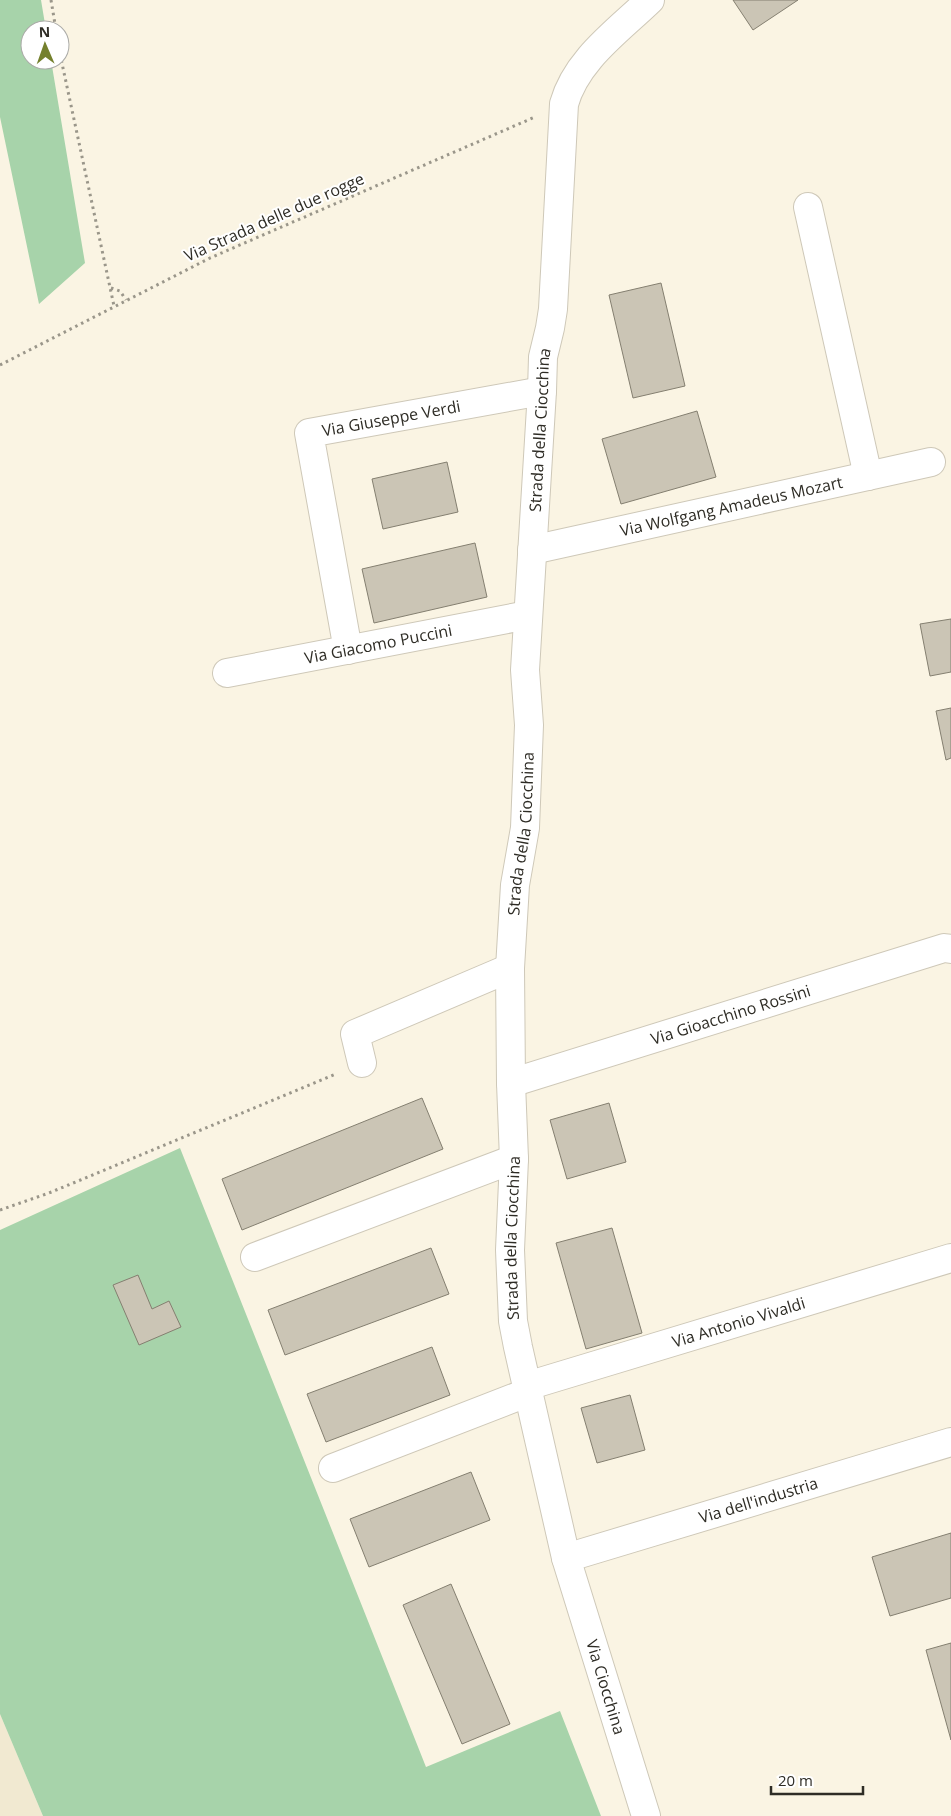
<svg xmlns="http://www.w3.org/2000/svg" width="951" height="1816" font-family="'Open Sans',sans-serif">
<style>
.built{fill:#f1e9d1}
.green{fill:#a7d3aa}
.building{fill:#cbc5b5;stroke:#847f70}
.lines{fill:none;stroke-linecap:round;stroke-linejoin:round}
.minor-casing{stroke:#cec8b8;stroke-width:30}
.tertiary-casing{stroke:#cec8b8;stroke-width:30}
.path{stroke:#9a968a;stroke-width:3;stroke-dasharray:2.5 4;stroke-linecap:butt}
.minor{stroke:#fff;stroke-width:28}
.tertiary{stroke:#fff;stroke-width:28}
.labels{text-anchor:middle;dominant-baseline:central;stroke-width:4;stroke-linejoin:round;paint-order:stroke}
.street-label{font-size:16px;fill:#2e2c25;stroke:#fff}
</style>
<rect width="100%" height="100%" fill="#faf4e3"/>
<!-- built -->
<polygon class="built" points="0,1714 43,1816 0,1816"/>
<!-- green -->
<g class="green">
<polygon points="0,0 41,0 46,30 30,30 30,60 51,60 85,263 39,304 0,117"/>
<polygon points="180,1148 426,1767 560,1711 601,1816 43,1816 0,1714 0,1230"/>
</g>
<!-- building -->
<g class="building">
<polygon points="733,0 798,0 753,30"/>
<polygon points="661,283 685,386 633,398 609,295"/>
<polygon points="697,411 716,477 621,504 602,439"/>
<polygon points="447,462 458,512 383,529 372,479"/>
<polygon points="475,543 487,597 374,623 362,569"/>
<polygon points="951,619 951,672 930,676 920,624"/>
<polygon points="951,708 951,758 946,760 936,711"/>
<polygon points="422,1098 443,1149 242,1230 222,1179"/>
<polygon points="609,1103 626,1162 567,1179 550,1120"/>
<polygon points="612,1228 642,1333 586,1349 556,1243"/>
<polygon points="431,1248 449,1294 285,1355 268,1310"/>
<polygon points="138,1275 152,1309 169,1301 181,1327 139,1345 113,1285"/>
<polygon points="432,1347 450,1395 326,1442 307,1394"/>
<polygon points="630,1395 645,1450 597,1463 581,1408"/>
<polygon points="471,1472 490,1520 369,1567 350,1519"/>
<polygon points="951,1533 951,1598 890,1616 872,1557"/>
<polygon points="451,1584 510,1724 462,1744 403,1605"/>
<polygon points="951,1643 951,1740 926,1650"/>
</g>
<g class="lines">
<!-- minor casing -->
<g class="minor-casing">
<g id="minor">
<polyline points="808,207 868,476"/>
<path id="s1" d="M532,550L931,462"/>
<path id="s2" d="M348,650L309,433L542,391"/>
<path id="s3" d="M227,673L528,615"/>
<polyline points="362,1063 355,1034 510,968"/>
<path id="s4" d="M511,1083L944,948L951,949"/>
<polyline points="255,1257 514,1159"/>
<path id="s5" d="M527,1386L951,1258"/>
<polyline points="333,1468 529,1392"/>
<path id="s6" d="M566,1558L518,1347L513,1321L510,1250L514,1159L511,1083L510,968L515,885L525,828L529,725L525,670L542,391L543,357L550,328L553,309L564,104C576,60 618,31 650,0"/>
</g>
</g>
<!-- tertiary casing -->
<g class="tertiary-casing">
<g id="tertiary">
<path id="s7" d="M646,1816L566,1558L951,1442"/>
</g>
</g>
<!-- path -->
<g class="path">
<polyline points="51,0 56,30"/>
<polyline points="60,54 114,306"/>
<polyline points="111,288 120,291 126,300"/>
<polyline points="0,365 210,258 535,117"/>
<polyline points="0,1210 49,1193 336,1074"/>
</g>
<!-- minor -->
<use href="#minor" class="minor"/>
<!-- tertiary -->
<use href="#tertiary" class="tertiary"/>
</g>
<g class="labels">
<!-- street labels -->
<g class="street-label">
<text transform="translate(274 217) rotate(-24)">Via Strada delle due rogge</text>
<text stroke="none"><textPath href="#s2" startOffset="304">Via Giuseppe Verdi</textPath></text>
<text stroke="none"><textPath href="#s6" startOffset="1136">Strada della Ciocchina</textPath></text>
<text stroke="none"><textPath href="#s1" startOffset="204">Via Wolfgang Amadeus Mozart</textPath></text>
<text stroke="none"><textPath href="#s3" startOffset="154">Via Giacomo Puccini</textPath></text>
<text stroke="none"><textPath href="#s6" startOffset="731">Strada della Ciocchina</textPath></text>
<text stroke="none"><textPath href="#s4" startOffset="230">Via Gioacchino Rossini</textPath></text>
<text stroke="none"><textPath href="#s6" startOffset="326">Strada della Ciocchina</textPath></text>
<text stroke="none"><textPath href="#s5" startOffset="221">Via Antonio Vivaldi</textPath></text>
<text stroke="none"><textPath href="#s7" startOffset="471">Via dell'industria</textPath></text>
<text transform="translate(606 1687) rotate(73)">Via Ciocchina</text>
</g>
</g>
<!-- north arrow -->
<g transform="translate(45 45) rotate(358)"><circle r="24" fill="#ffffff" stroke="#ababa8"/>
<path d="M0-4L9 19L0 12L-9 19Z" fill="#74802d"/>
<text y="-8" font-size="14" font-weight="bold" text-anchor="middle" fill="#2e2c25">N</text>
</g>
<!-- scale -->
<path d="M771 1786v8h92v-8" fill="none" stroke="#2e2c25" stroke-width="2.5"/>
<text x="778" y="1786" font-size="15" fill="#2e2c25" stroke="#ffffff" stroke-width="4" paint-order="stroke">20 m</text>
</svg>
